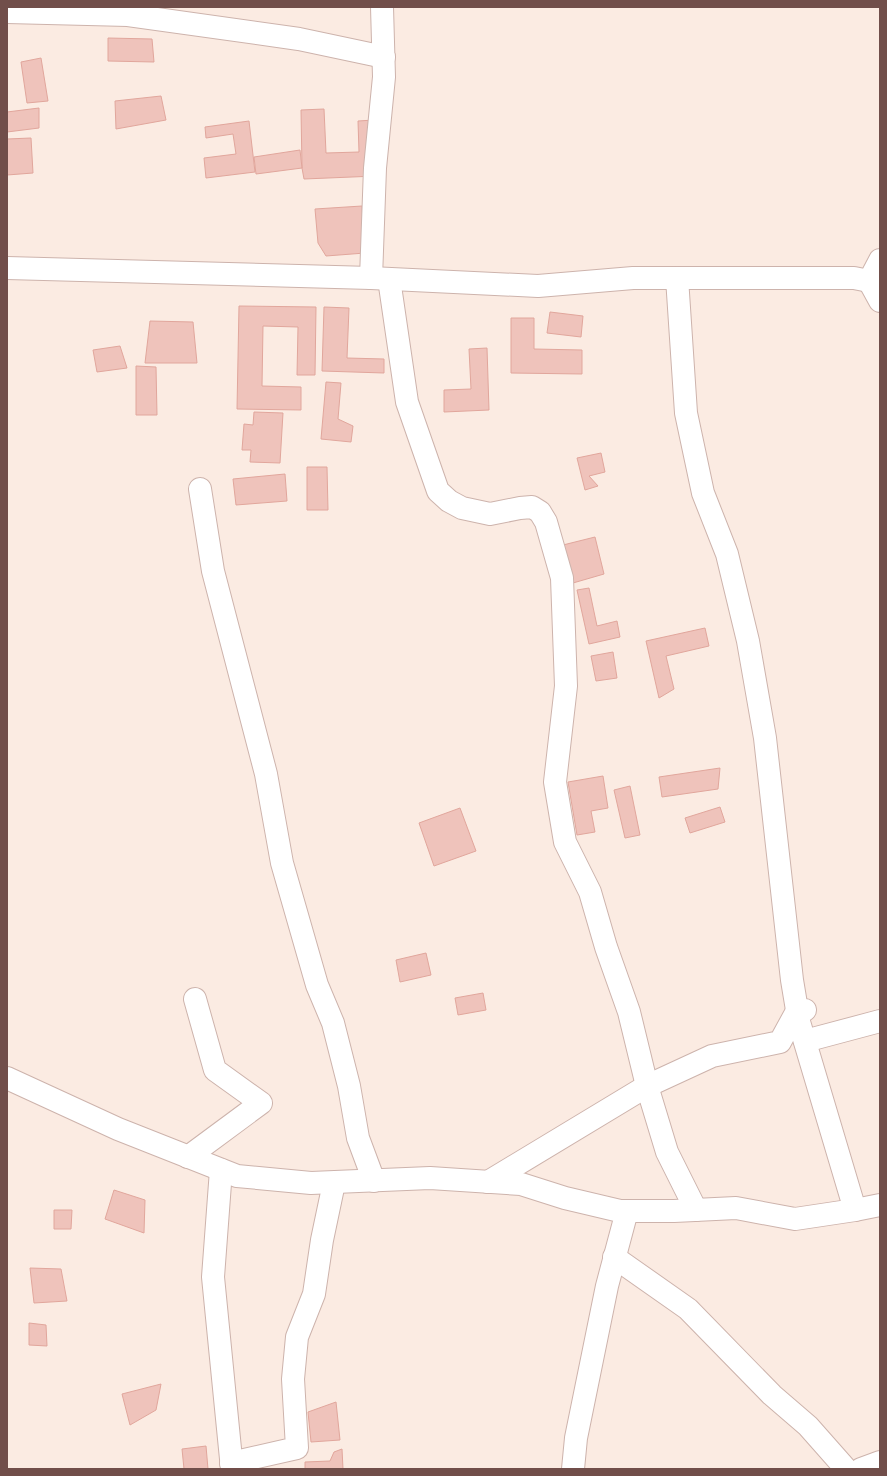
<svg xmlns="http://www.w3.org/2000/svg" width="887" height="1476" font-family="'Noto Sans',sans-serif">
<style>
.building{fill:#efc3bb;stroke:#e1a69c}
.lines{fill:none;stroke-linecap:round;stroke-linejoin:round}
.street-casing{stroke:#cdb3ac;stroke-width:24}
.street{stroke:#fff;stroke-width:22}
</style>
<rect width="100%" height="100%" fill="#fbebe2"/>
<!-- building -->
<g class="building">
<polygon points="108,38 152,39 154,62 108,61"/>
<polygon points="41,58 48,101 27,103 21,62"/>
<polygon points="161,96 166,120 116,129 115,101"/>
<polygon points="39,108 39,128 7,132 7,112"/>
<polygon points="324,109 326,153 359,152 358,121 374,120 376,176 304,179 302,168 301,110"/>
<polygon points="249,121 255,172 206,178 204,158 236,154 233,134 206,138 205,127"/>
<polygon points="31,138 33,173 7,175 7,139"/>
<polygon points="300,150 302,168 256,174 254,157"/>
<polygon points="362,206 365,253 326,256 318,243 315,209"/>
<polygon points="239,306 316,307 315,375 297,375 298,327 263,326 262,386 301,387 301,410 237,409"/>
<polygon points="324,307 349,308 347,358 384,359 384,373 322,371"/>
<polygon points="550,312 583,316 581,337 547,333"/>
<polygon points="511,318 534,318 534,349 582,350 582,374 511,373"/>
<polygon points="150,321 193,322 197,363 145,363"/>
<polygon points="120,346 127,368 97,372 93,350"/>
<polygon points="487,348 489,410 444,412 444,390 471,389 469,349"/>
<polygon points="136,366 156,367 157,415 136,415"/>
<polygon points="326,382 341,383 338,419 353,426 351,442 321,439"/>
<polygon points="254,412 283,413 280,463 250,462 251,450 242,450 244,424 253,425"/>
<polygon points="601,453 605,472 589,476 598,486 585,490 577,458"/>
<polygon points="307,467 327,467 328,510 307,510"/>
<polygon points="285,474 287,501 236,505 233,479"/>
<polygon points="595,537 604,574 573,583 563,545"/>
<polygon points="589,588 597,626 617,621 620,637 589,644 577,590"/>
<polygon points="705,628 709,646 666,656 674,689 659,698 646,641"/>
<polygon points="613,652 617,678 596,681 591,656"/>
<polygon points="720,768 718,789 662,797 659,777"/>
<polygon points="603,776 608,808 591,811 595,832 577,835 568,782"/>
<polygon points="630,786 640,835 625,838 614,790"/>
<polygon points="720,807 725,822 690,833 685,818"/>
<polygon points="460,808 476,851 434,866 419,823"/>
<polygon points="426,953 431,975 400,982 396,960"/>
<polygon points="483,993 486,1010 458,1015 455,998"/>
<polygon points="114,1190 145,1200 144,1233 105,1219"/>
<polygon points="54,1210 72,1210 71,1229 54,1229"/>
<polygon points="30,1268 61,1269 67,1301 34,1303"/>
<polygon points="29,1323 46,1325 47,1346 29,1345"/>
<polygon points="161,1384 156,1410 130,1425 122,1394"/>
<polygon points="336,1402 340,1440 311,1442 308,1412"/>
<polygon points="206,1446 208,1469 184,1469 182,1449"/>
<polygon points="342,1449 343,1469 305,1469 305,1462 330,1461 334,1452"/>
</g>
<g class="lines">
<!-- street casing -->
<g class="street-casing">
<g id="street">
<polyline points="7,12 128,15 299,39 384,57"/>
<polyline points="7,268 371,278 538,286 633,278 854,278 869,281 880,260"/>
<polyline points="371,278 375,168 384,77 382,7"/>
<polyline points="677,278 686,413 703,493 727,554 748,641 765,738 792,980 799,1022 855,1210"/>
<polyline points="389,279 407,402 438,491 449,501 462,508 490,514 520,508 532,507 540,512 546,522 562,578 566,686 555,782 565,842 590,892 606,947 629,1012 647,1086 667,1152 696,1210"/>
<polyline points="869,281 880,301"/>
<polyline points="200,489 213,571 266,774 282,863 317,985 333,1023 349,1086 358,1138 374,1181"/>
<polyline points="805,1041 880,1021"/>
<polyline points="7,1078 118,1129 237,1176 311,1183 430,1178 521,1184 565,1198 620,1211 674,1211 736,1208 795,1219 855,1210 880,1205"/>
<polyline points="188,1157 261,1103 215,1070 195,999"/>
<polyline points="221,1170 213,1277 232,1469"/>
<polyline points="488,1182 647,1086 712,1056 780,1042 797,1011 805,1010"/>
<polyline points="614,1257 688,1309 772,1395 808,1426 846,1469"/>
<polyline points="231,1463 297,1448 293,1379 297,1337 314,1294 322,1240 334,1183"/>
<polyline points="573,1469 576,1438 607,1286 627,1211"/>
<polyline points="861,1469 880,1462"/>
</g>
</g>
<!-- street -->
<use href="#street" class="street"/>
</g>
<!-- border -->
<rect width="887" height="1476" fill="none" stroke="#714e4a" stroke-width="16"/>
</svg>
